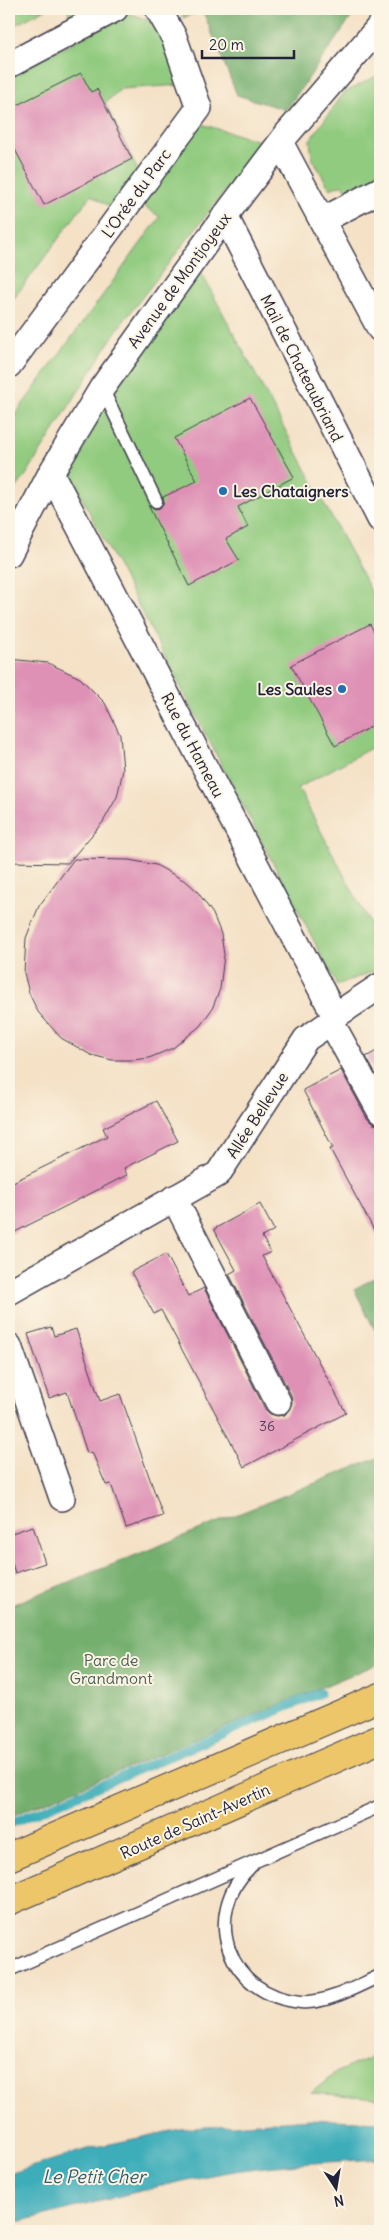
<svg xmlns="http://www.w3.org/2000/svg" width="389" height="2240" font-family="Delius,sans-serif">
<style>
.green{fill:#91cb7f;stroke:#5a765d}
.forest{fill:#74af6e;stroke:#4b6854}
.water{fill:#3eadba;stroke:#30687a}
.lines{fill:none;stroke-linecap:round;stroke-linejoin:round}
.stream{stroke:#3eadba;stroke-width:9}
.building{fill:#de90b5}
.service-casing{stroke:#423f50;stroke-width:15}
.minor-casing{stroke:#423f50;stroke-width:28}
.primary-casing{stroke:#423f50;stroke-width:30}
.service{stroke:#fff;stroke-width:12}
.minor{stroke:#fff;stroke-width:25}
.primary{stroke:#ecc669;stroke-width:28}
.poi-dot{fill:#1f6fb2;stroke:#fcf5e5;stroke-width:2}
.labels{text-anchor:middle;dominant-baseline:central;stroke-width:4;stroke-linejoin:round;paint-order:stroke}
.number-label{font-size:14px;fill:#513e5a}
.street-label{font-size:16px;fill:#22223b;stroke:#fcf5e5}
.poi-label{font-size:16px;font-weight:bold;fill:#22223b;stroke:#fcf5e5;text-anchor:start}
.park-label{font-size:16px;fill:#495d53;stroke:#fcf5e5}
.water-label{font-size:18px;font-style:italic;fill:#2d5a6e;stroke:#fcf5e5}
</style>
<rect width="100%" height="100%" fill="#fcf5e5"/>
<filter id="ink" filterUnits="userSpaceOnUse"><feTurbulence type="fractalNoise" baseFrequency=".02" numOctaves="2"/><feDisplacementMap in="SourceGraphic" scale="10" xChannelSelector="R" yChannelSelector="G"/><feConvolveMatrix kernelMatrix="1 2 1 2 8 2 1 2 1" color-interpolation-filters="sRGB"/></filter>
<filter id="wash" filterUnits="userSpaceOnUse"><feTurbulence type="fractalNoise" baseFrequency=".0096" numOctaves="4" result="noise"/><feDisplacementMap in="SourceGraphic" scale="20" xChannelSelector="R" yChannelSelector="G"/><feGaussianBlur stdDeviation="1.12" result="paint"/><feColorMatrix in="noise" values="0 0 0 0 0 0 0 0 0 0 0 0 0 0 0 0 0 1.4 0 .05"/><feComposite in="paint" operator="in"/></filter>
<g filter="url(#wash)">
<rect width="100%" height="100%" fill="#f4e1c6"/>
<!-- green -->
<g class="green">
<polygon points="9,9 46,9 9,28"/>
<polygon points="67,9 93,9 72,20"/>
<polygon points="181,9 202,9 203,10 183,18"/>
<polygon points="130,13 150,21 165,40 181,85 121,89 105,103 139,173 113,209 91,195 9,305 9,76"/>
<polygon points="380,74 380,182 350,197 343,184 330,189 312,158 310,140 344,93"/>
<polygon points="201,124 263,142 116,331 26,475 9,498 9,423 160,217 141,204"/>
<polygon points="201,272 380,608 380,743 298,788 380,943 380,969 337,985 62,460"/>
<polygon points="380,2053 380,2098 311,2093 337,2072"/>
</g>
<!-- forest -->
<g class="forest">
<polygon points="202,9 357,9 286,110 237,95"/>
<polygon points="380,1275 380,1340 354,1289"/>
<polygon points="380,1457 380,1663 9,1817 9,1606"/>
</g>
<!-- water -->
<path class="water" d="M310,2119L380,2122V2159C329,2162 278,2164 228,2172C154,2185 82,2207 9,2224V2174L87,2149L180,2129Z"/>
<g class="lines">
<!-- stream -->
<polyline class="stream" points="9,1824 320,1693"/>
</g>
<g id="blocks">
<!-- building -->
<g class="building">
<polygon points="81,73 91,92 97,89 132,159 44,205 9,138 9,109"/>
<polygon points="250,398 294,477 238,507 248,527 226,539 239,560 189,586 148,505 155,509 160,508 164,502 163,497 197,481 174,438"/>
<polygon points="370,624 380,644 380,722 335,746 291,665"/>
<polygon points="9,659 48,663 80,678 105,703 120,735 123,770 117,797 103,822 68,863 9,862"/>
<polygon points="74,859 129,860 156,865 187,882 197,891 213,914 221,934 224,955 220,989 212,1009 200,1026 173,1048 149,1058 133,1060 112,1060 91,1055 61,1038 38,1012 29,993 24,973 26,938 39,906"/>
<polygon points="380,1049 380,1082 366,1057"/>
<polygon points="341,1070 367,1118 373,1124 380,1125 380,1241 330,1149 333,1148 303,1090"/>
<polygon points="156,1101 178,1141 124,1168 127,1175 9,1235 9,1184 107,1136 103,1128"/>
<polygon points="260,1204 274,1230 262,1237 271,1252 262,1256 346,1413 244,1467 161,1310 154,1314 131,1272 166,1254 188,1296 204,1288 265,1409 270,1414 277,1416 285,1415 292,1403 291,1395 229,1274 236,1270 214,1229"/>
<polygon points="51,1327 54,1336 76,1329 100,1401 120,1394 163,1516 126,1528 111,1484 106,1485 92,1452 87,1453 67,1392 49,1398 28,1334"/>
<polygon points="33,1526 45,1563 15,1573 9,1554 9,1534"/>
</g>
</g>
</g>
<g filter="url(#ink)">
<use href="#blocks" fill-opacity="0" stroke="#423f50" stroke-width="1"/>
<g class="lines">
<!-- service casing -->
<g class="service-casing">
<g id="service">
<polyline points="102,388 156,501"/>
<path d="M252,1865C199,1915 228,1996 301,2002C327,2004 357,1986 380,1976"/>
<polyline points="9,1970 380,1806"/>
</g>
</g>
<!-- minor casing -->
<g class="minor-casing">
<g id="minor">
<polyline points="9,65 115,9"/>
<polyline points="281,144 380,329"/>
<polyline points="225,216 380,519"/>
<polyline points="323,220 380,190"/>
<polyline points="9,365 199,108 174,37 158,9"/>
<polyline points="51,473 335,1016"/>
<polyline points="9,554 51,473 102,388 225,216 287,134 380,26"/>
<polyline points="331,1022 380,1111"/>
<polyline points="174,1198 278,1402"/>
<polyline points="9,1292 218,1174 306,1039 331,1022 335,1016 380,986"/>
<polyline points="9,1346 62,1498"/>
</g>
</g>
<!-- primary casing -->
<g class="primary-casing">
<g id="primary">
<polyline points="9,1857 380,1697"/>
<polyline points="9,1901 380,1739"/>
</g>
</g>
<!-- service -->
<use href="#service" class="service"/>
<!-- minor -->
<use href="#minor" class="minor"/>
<!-- primary -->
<use href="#primary" class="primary"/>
</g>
</g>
<!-- markers -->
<g class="poi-dot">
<circle cx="223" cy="491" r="5"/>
<circle cx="342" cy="689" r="5"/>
</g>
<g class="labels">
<!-- number labels -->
<g class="number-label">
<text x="267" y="1426">36</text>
</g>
<!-- street labels -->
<g class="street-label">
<text transform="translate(136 193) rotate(-54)">L'Orée du Parc</text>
<text transform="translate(179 280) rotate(-54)">Avenue de Montjoyeux</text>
<text transform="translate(302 368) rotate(63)">Mail de Chateaubriand</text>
<text transform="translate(193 745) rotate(62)">Rue du Hameau</text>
<text transform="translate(257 1115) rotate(-57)">Allée Bellevue</text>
<text transform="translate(195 1821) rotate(-24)">Route de Saint-Avertin</text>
</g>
<!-- poi labels -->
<g class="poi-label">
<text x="233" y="491">Les Chataigners</text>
<text x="332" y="689" text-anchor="end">Les Saules</text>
</g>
<!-- park labels -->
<g class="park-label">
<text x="111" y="1660">Parc de<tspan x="111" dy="18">Grandmont</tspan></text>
</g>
<!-- water labels -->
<g class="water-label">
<text x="94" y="2176">Le Petit Cher</text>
</g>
</g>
<!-- margin -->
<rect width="389" height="2240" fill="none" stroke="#fcf5e5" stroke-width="30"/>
<!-- north arrow -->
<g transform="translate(336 2188) rotate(168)" stroke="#fcf5e5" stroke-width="4" paint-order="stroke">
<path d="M0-4L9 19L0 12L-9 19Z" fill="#22223b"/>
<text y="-8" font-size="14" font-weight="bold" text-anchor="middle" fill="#22223b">N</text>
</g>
<!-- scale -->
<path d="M202 50v8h92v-8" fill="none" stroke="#22223b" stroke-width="2.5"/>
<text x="209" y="50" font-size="15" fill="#22223b" stroke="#fcf5e5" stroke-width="4" paint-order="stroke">20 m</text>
</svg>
